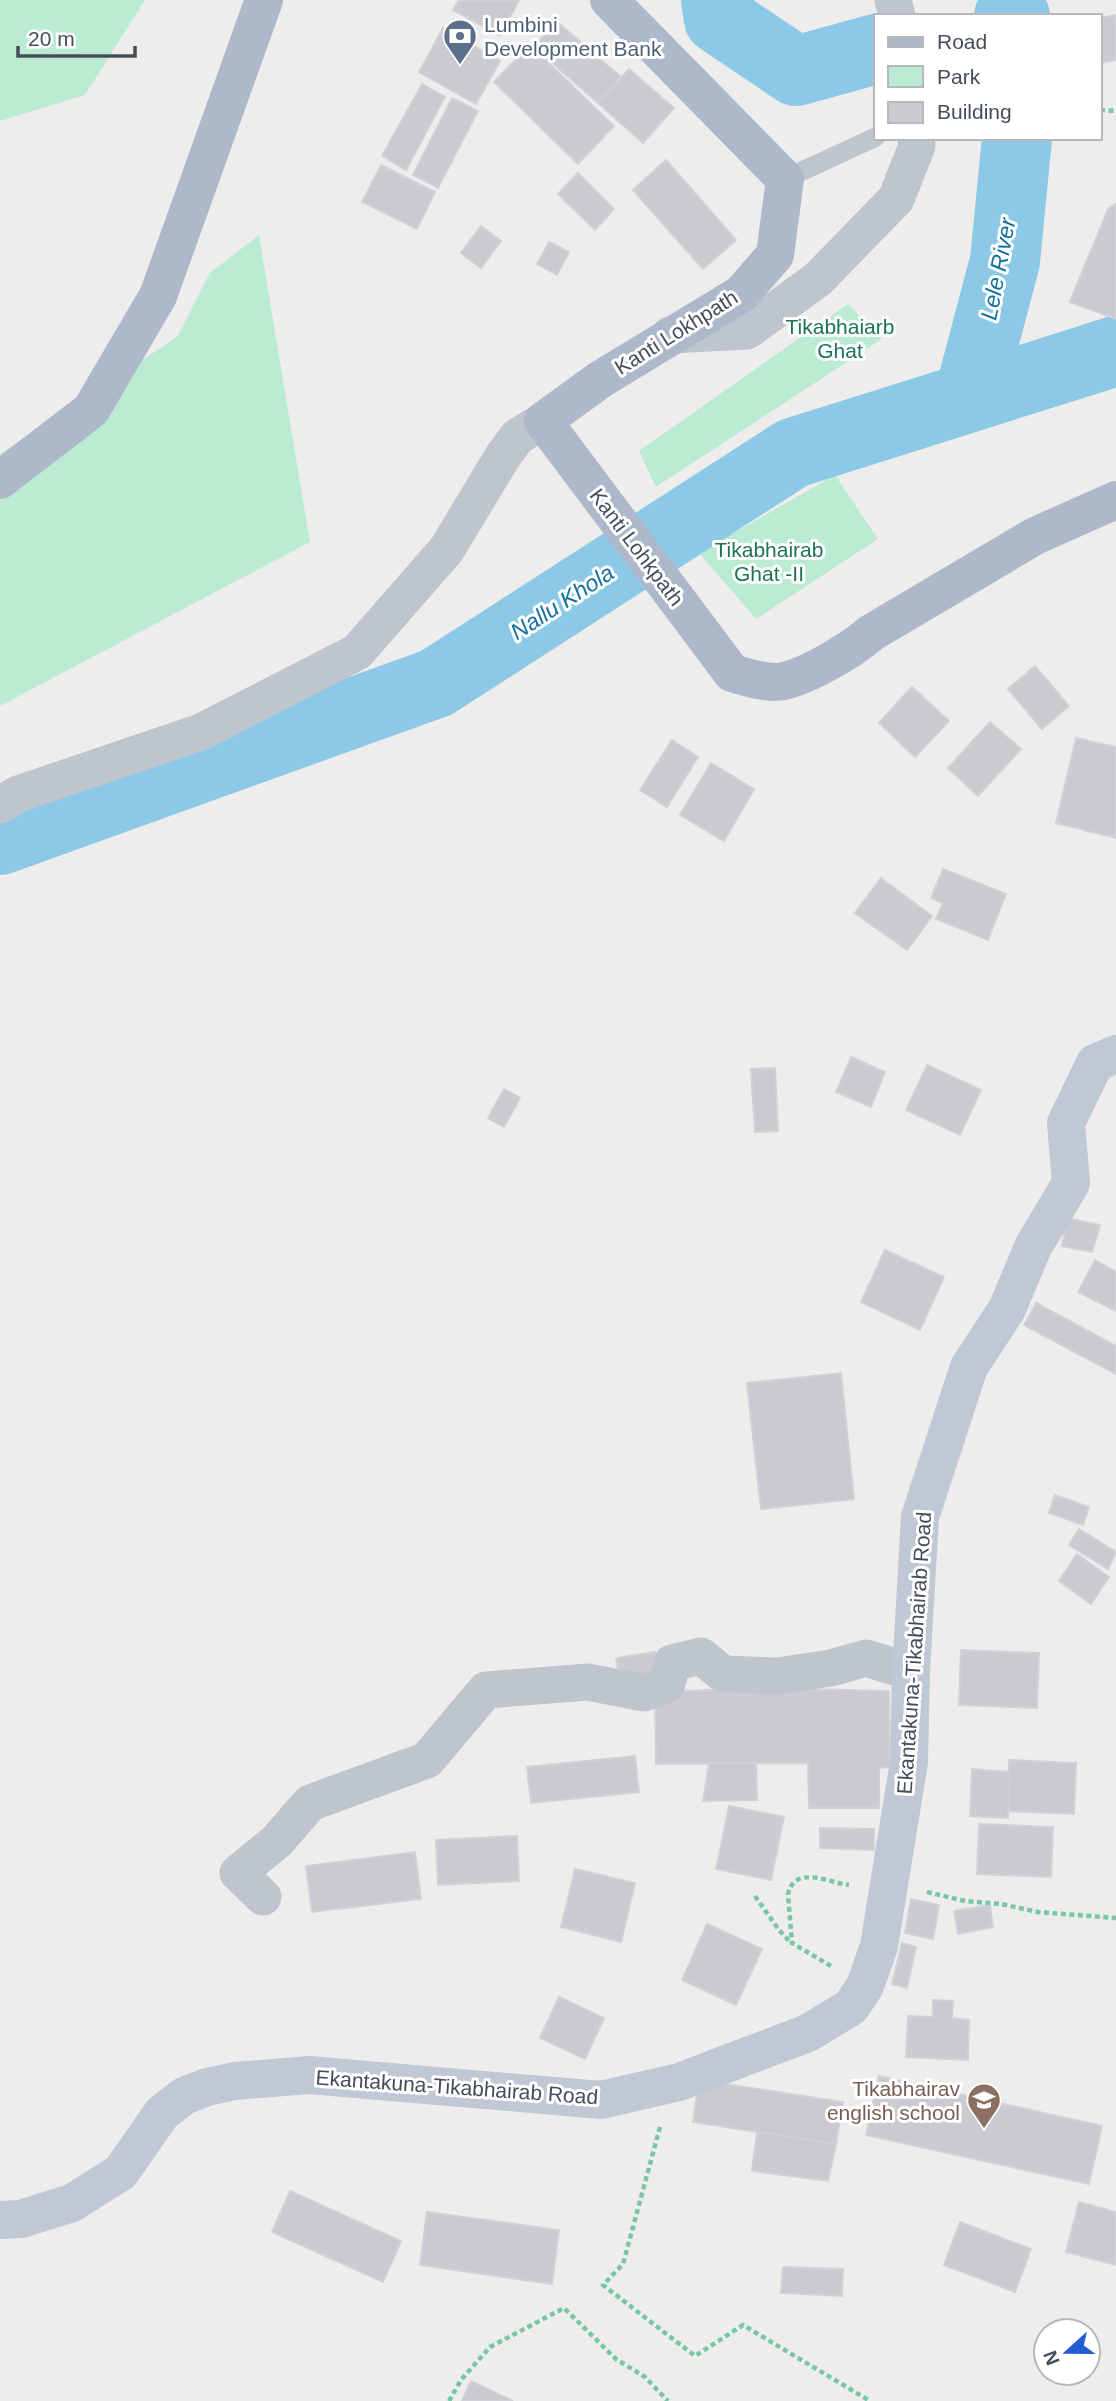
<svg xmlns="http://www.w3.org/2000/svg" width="1116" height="2401" font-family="Helvetica,sans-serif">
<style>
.green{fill:#bcebd4}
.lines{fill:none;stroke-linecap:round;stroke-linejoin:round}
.river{stroke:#8bc9e6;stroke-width:70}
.building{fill:#cacbd1;stroke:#d0d2d8;stroke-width:2}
.path{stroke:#76c7a8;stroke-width:4.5;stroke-dasharray:5 3.5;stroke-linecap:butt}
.service{stroke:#bec5ce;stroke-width:19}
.minor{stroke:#bec5ce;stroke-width:37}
.secondary{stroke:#c0c7d5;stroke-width:38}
.primary{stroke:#adb8ca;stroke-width:38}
.labels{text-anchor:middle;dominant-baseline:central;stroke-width:6;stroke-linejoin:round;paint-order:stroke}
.service-label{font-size:21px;fill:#4e5e75;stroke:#fff;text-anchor:start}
.park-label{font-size:21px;fill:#1b7552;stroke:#fff}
.street-label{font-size:21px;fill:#464d58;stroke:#fff}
.education-label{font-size:21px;fill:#785e54;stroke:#fff;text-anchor:end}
.water-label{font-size:23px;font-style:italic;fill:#14719d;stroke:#fff}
</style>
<rect width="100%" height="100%" fill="#efedec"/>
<!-- green -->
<g class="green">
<polygon points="0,0 145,0 85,95 0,121"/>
<polygon points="259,235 310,542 0,706 0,454 177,337 210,273"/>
<polygon points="848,304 882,339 656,487 639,451"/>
<polygon points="835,475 878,539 756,619 699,553"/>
</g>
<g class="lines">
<!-- river -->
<g class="river">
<polyline points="716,0 719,19 796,71 876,49"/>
<polyline points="1009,16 1015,16"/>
<polyline points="969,397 1005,261 1017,138"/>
<polyline points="0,840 436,683 793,453 1116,351"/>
</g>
</g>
<!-- building -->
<g class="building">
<polygon points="459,0 519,0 500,36 453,10"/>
<polygon points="1116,15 1116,60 1100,63 1100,18"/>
<polygon points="556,21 621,77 598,103 534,47"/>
<polygon points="443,28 500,61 476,104 419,72"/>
<polygon points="530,45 614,126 578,164 494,82"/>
<polygon points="629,69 674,108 643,143 598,103"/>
<polygon points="422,84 445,97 406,170 382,156"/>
<polygon points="452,98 478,111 438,188 413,175"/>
<polygon points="666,160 736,240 703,269 633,190"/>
<polygon points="381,165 435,192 417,229 362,202"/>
<polygon points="578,173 614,209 595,230 558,194"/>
<polygon points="1116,204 1116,319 1070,302 1108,209"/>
<polygon points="481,226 501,241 481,268 461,253"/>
<polygon points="549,242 569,252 557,275 537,264"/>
<polygon points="1035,666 1069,706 1042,729 1008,689"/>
<polygon points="912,687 949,721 915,757 879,723"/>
<polygon points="990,722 1021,749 978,796 948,768"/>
<polygon points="1076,738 1116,747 1116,838 1056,823"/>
<polygon points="672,740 698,757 667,807 640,790"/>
<polygon points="711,763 754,789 724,841 680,815"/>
<polygon points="943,869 1006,894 988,940 936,919 943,903 931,898"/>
<polygon points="881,878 932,916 907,950 855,913"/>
<polygon points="851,1057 885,1072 871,1107 836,1092"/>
<polygon points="927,1065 981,1090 960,1135 906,1110"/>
<polygon points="775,1068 778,1131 755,1132 751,1069"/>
<polygon points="504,1089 520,1098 504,1127 488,1118"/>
<polygon points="1067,1218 1100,1225 1092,1252 1062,1246"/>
<polygon points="885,1250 944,1277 920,1330 861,1302"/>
<polygon points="1095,1260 1116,1272 1116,1311 1078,1292"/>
<polygon points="1036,1303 1116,1346 1116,1374 1024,1325"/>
<polygon points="841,1373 854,1499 761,1509 747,1383"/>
<polygon points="1055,1495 1089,1507 1083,1525 1049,1513"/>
<polygon points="1079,1529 1116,1552 1108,1569 1069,1545"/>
<polygon points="1077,1554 1109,1577 1091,1604 1059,1581"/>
<polygon points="961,1650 1039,1653 1037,1708 959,1705"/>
<polygon points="655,1652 659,1674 620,1681 616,1658"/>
<polygon points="764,1688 889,1691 890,1767 879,1768 879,1808 809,1808 808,1763 656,1764 655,1692"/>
<polygon points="635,1756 639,1792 531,1803 527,1767"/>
<polygon points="1009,1760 1076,1763 1074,1814 1007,1811"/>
<polygon points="709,1763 756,1763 757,1800 703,1801"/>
<polygon points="972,1769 1010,1772 1008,1818 970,1816"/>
<polygon points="729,1806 784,1817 771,1880 716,1869"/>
<polygon points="979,1824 1053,1827 1051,1877 977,1874"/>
<polygon points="820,1828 874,1829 874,1850 820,1848"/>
<polygon points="517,1836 519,1881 438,1885 436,1840"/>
<polygon points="415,1852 421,1899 312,1912 306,1866"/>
<polygon points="575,1869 635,1883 621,1942 561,1927"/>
<polygon points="911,1899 939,1905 933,1939 905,1933"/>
<polygon points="990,1905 993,1927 958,1934 954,1911"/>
<polygon points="707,1924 762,1949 736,2005 682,1980"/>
<polygon points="902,1943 916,1947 907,1988 892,1984"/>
<polygon points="559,1997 604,2018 585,2059 540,2038"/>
<polygon points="933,2000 953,2001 952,2018 969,2020 968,2060 906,2057 908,2016 933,2017"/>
<polygon points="879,2076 1102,2126 1089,2184 866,2135"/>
<polygon points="699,2080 843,2102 836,2144 693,2122"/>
<polygon points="757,2132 836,2144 828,2181 752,2171"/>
<polygon points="290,2191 401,2241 383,2282 272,2232"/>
<polygon points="1079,2202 1116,2212 1116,2265 1066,2252"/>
<polygon points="427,2212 559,2230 552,2284 420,2265"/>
<polygon points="960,2222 1031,2249 1015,2292 944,2265"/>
<polygon points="783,2267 843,2269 842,2296 781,2293"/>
<polygon points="471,2381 513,2401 462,2401"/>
</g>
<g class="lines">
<!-- path -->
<g class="path">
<polyline points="1100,110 1116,111"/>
<polyline points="927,1892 965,1901 1001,1904 1038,1912 1116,1918"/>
<polyline points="755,1896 779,1930 791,1943"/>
<path d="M831,1966L792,1943L788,1894C795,1864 830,1883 849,1885"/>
<polyline points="660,2127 623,2264 603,2285 695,2356 743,2325 870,2401"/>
<polyline points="449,2401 461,2380 490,2347 564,2308 616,2359 645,2377 668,2401"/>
</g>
<!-- service -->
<polyline class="service" points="785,179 876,137"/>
<!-- minor -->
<g class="minor">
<polyline points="893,0 897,16"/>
<polyline points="670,335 747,331 818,279 896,199 917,146 916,138"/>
<polyline points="0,805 18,794 201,732 357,652 447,549 503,456 517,437 543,421"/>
<polyline points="263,1897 238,1873 277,1841 310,1803 427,1760 486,1690 588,1682 644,1693 667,1684 672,1663 701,1656 723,1674 777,1676 831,1668 866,1658 911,1672"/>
</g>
<!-- secondary -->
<polyline class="secondary" points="0,2220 21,2219 72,2203 121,2172 162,2113 184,2096 207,2087 235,2081 309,2075 601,2100 679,2082 808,2033 851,2007 865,1986 879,1946 909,1762 911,1672 920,1517 969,1367 1007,1309 1033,1247 1071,1183 1066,1123 1095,1063 1116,1054"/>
<!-- primary -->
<g class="primary">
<path d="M609,0L785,179L775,255L741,294L601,379L543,421L732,673C746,677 760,682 775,682C799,682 852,650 871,633L1035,536L1116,500"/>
<polyline points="0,480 91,410 158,296 264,0"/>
</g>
</g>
<!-- icons -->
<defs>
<g id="bank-pin" transform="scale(1.75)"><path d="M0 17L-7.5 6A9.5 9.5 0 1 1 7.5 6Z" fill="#5c6f8a" stroke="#fff"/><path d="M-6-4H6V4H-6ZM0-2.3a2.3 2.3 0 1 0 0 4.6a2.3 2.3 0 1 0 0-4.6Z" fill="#fff"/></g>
<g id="school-pin" transform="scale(1.75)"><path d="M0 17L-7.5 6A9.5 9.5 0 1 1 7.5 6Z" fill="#8d6e63" stroke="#fff"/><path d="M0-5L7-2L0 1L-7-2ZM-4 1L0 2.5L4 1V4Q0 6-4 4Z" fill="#fff"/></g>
</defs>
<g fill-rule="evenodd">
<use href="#bank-pin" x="460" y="36"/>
<use href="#school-pin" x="984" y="2100"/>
</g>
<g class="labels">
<!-- service labels -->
<g class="service-label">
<text x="484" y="24">Lumbini<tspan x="484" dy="24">Development Bank</tspan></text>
</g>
<!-- park labels -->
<g class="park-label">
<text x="840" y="326">Tikabhaiarb<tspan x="840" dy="24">Ghat</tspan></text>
<text x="769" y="549">Tikabhairab<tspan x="769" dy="24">Ghat -II</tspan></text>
</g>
<!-- street labels -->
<g class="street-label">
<text transform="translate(676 332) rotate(-32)">Kanti Lokhpath</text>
<text transform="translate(637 547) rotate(53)">Kanti Lohkpath</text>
<text transform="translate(914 1653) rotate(-86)">Ekantakuna-Tikabhairab Road</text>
<text transform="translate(457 2087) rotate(4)">Ekantakuna-Tikabhairab Road</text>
</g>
<!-- education labels -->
<g class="education-label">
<text x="960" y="2088">Tikabhairav<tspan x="960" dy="24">english school</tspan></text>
</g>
<!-- water labels -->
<g class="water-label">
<text transform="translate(998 269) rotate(-79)">Lele River</text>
<text transform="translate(562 602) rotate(-33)">Nallu Khola</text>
</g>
</g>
<!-- legend -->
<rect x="874" y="14" width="228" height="126" fill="#ffffff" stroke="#b5b8bc" stroke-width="2"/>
<rect x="888" y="37" width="35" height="10" fill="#adb8ca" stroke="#b5b8bc" stroke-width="2"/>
<text x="937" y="49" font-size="21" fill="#464d58">Road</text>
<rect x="888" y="66" width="35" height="21" fill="#bcebd4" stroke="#b5b8bc" stroke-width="2"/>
<text x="937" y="84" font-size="21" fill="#464d58">Park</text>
<rect x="888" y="102" width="35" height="21" fill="#cacbd1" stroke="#b5b8bc" stroke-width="2"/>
<text x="937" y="119" font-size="21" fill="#464d58">Building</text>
<!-- north arrow -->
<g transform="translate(1067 2352) rotate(249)"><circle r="33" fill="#ffffff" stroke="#b5b8bc" stroke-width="2"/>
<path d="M0-5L12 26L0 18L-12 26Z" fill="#235bd3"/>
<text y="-10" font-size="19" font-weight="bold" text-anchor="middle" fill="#464d58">N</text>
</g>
<!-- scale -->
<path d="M18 46v10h117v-10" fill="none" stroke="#464d58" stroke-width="3.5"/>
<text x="28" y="46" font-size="21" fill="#464d58" stroke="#ffffff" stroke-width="5" paint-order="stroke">20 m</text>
</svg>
